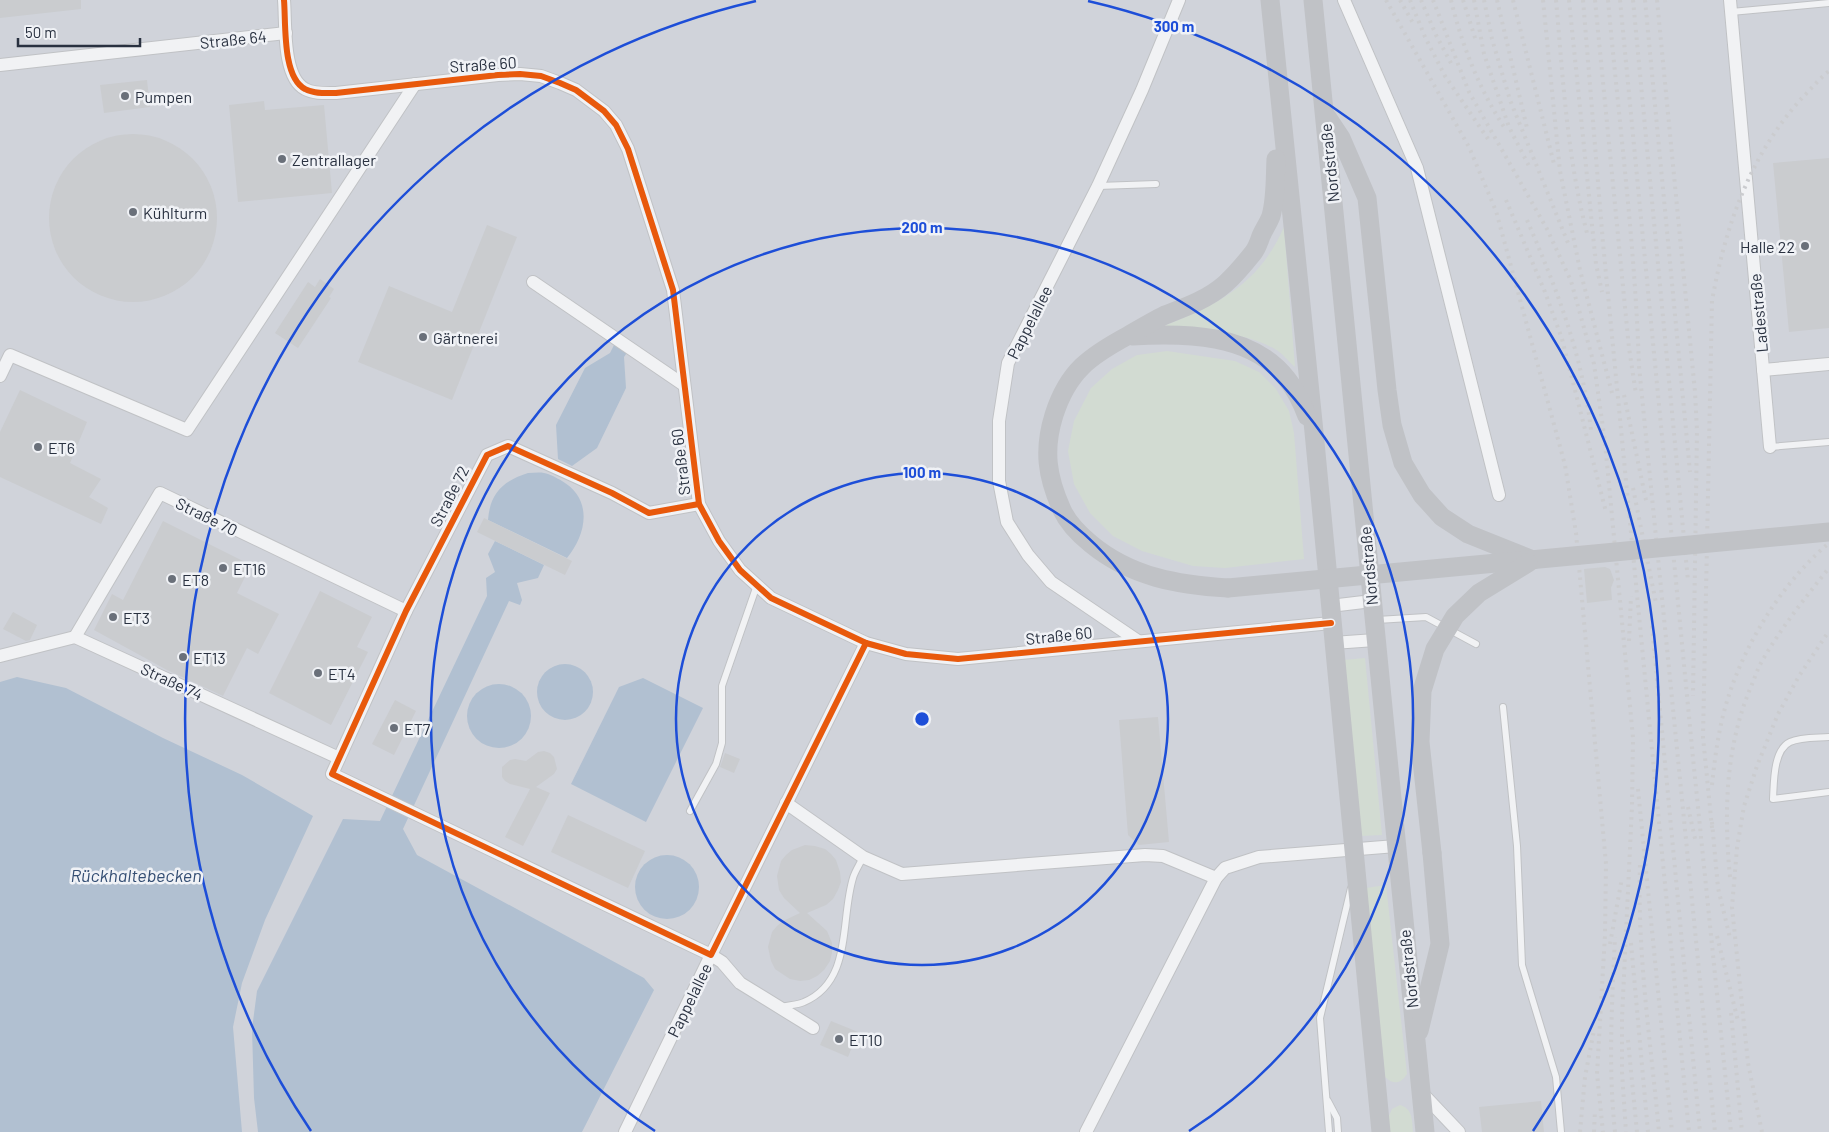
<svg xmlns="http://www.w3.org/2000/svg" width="1829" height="1132" font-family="Barlow,sans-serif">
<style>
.built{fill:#d0d3da}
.green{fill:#d2dbd2}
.water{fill:#b1c0d1}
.building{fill:#cacccf}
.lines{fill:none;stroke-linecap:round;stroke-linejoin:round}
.lane-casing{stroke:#c0c2c5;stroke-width:8}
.street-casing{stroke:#c0c2c5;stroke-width:14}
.lane{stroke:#f1f2f4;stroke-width:6}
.street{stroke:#f1f2f4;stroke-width:12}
.secondary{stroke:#c0c2c6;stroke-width:19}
.rail{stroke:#cbcccf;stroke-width:4;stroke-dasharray:2.5 5;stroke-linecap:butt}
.secondary-bridge{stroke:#c0c2c6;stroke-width:19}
.cycleway-casing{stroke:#f0f2f6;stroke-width:9}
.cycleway{stroke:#e8590c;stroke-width:6}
.ring{fill:none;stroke:#1d4ed8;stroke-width:2.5}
.poi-dot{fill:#6a707a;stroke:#f0f2f6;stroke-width:2}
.labels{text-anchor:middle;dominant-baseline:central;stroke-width:5;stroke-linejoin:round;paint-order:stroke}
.street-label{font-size:16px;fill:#293140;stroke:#f0f2f6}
.poi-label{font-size:16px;fill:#293140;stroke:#f0f2f6;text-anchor:start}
.water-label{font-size:18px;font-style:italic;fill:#344e73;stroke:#f0f2f6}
.centre{fill:#1d4ed8;stroke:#f0f2f6;stroke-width:2.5}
.ring-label{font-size:15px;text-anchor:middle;font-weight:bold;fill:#1d4ed8;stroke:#f0f2f6;stroke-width:5;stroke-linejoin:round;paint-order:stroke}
</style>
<rect width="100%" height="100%" fill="#e2e4e7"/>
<!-- built -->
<rect class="built" x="0" y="0" width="1829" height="1132"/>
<!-- green -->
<g class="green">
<path d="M1284,227L1295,367C1289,362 1284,355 1278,351C1248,331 1198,331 1164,326C1219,304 1259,284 1284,227Z"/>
<polygon points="1167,351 1235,361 1259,372 1276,389 1289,411 1294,433 1304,559 1225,568 1193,566 1142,551 1113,536 1090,513 1074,484 1068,451 1074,421 1091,388 1112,369 1137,355"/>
<polygon points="1365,658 1382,835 1361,836 1343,660"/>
<path d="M1386,885L1407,1074C1401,1084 1393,1085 1385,1077L1366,888Z"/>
<path d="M1400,1105C1413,1109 1412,1120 1413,1132H1390L1388,1118L1392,1109Z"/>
</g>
<!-- water -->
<g class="water">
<polygon points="615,343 628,351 624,357 626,388 597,448 572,466 558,459 556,425 585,368 610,353"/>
<path d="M528,473C533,473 539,472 544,473C550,474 557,478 562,481C593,499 587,534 567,558L488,520C490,493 503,481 528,473Z"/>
<polygon points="495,541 544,565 538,578 517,583 522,600 520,605 509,601 403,829 417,855 644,978 654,990 582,1132 258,1132 254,1098 252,1029 257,991 343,819 380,821 487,596 486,578 495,572 488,554"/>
<circle cx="565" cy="692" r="28"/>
<polygon points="17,677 66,688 163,738 242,775 313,816 265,920 242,983 233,1027 242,1132 0,1132 0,682"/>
<polygon points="643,678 703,708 646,822 571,784 619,687"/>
<circle cx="499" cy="716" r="32"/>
<circle cx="667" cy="887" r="32"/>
</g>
<!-- building -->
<g class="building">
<polygon points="0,0 81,0 81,9 0,18"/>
<polygon points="147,80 150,107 104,113 100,85"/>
<polygon points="264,101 265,110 324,105 332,193 238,202 229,105"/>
<circle cx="133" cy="218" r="84"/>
<polygon points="1829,158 1829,328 1789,332 1773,163"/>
<polygon points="487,225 517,237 452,400 358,362 389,286 452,312"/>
<polygon points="320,279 334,289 329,297 331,298 298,348 275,333 308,282 315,287"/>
<polygon points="20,390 87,422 70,463 101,479 89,497 108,508 101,524 0,477 0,432"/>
<polygon points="484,518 572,561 565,575 477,532"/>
<polygon points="163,521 251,565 237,593 279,614 258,654 247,648 223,696 167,670 94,630 112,594 123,600"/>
<polygon points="1605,567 1610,569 1614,580 1611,588 1612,600 1587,603 1584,569"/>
<polygon points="320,591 372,617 357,647 368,652 331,725 269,693"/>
<polygon points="13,612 37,625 30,640 26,641 3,629"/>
<polygon points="395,700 416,711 394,755 372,744"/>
<polygon points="1158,717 1169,842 1139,845 1128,835 1119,720"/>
<polygon points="544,751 550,753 554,757 557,769 554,774 536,787 550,793 523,846 505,837 530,789 510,784 505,781 502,777 502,767 510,760 515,759 526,761 538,752"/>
<polygon points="725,753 740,759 734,773 720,767"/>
<polygon points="568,815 645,851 628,888 551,852"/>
<polygon points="805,845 815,846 825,849 831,854 836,860 840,872 841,882 838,890 833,899 826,905 807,913 827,931 832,943 832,953 830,961 824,970 817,976 809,980 800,981 790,979 775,969 771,961 768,947 772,932 777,926 783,921 800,913 784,898 779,890 777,876 781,861 786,855 792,850"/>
<polygon points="831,1021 858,1032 848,1057 820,1045"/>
<polygon points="1541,1101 1544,1132 1482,1132 1479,1107"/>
</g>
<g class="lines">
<!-- lane casing -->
<g class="lane-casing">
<g id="lane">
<polyline points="1731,12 1829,3"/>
<polyline points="1098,186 1156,184"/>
<polyline points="1770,447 1829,442"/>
<polyline points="1377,620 1426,617 1476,644"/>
<polyline points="1503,707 1517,846 1522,965 1556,1077 1561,1132"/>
<path d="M1829,737C1817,738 1801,737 1790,742C1773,750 1774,783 1773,799L1829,792"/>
<polyline points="690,811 716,764 722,743 722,686 757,585"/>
<path d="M781,1007C789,1005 798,1005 804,1002C853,981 840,920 853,878C855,871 860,864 863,857"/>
<polyline points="1328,1101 1337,1118 1338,1132"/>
<polyline points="1329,1132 1320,1018 1351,888"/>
</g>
</g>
<!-- street casing -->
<g class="street-casing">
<g id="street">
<path d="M284,0C286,23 282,77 305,89C314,94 326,93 336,93L498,75L520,74L541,76L560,83L576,90L604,111L616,125L628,149L673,290L699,504L719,541L740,570L771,598L866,643L906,654L958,659L1331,623"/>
<polyline points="1344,0 1417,168 1499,495"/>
<polyline points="1730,0 1770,447"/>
<polyline points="0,65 286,33"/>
<polyline points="533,282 684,385"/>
<polyline points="1763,370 1829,364"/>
<polyline points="0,376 10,355 187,430 415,84"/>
<polyline points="699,504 649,513 612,493 508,446 487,455 406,611 332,774 711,955 866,643"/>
<polyline points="1330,606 1372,601"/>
<polyline points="75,637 160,493 406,611"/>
<polyline points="1138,641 1051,582 1028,555 1007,522 999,481 999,421 1008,363 1098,186 1142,90 1179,0"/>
<polyline points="1333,643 1375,640"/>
<polyline points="0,656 75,637 339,758"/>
<polyline points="786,803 863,857 902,874 1145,855 1163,856 1216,878"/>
<polyline points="1421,1092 1459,1132"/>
<polyline points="625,1132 711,955 722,962 740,983 813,1028"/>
<polyline points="1086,1132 1216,878 1225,868 1259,857 1396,846"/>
</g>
</g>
<!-- lane -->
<use href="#lane" class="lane"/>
<!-- street -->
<use href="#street" class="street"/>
<!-- secondary -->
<g class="secondary">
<polyline points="1270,0 1314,432 1381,1132"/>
<polyline points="1313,0 1425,1132"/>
<polyline points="1327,117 1341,138 1367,198 1387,390 1392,425 1403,463 1422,495 1442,517 1468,534 1533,560"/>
<path d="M1132,336C1184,333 1252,333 1287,379C1296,390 1302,403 1307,416"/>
<path d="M1228,588C1178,585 1131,577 1091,544C1080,535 1068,523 1062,510C1047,477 1043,450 1054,415C1068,371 1090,356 1129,335C1141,328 1153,321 1165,315C1186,307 1208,299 1225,284C1235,275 1245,263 1253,253C1257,248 1259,242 1261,236C1264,229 1269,222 1271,216C1276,198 1275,178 1276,159"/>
<polyline points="1419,1031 1440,944 1432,853"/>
</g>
<!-- rail -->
<g class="rail">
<polyline points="1386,0 1469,147 1496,211 1565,465 1576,533 1606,864 1605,935 1597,1074 1603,1132"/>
<polyline points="1400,0 1414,25"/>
<polyline points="1410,0 1425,37 1445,76 1488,139"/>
<polyline points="1421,0 1436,35 1452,65"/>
<polyline points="1433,0 1469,92 1547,229 1571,281 1594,364 1605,442 1633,738 1632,806 1622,1018 1622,1072 1626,1132"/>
<path d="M1451,0C1462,46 1480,91 1506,130"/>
<polyline points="1463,0 1476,41"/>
<polyline points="1474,0 1484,54 1509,127 1530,168"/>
<polyline points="1484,0 1492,39 1510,100 1568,243"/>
<polyline points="1497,0 1527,128"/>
<polyline points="1513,0 1554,164"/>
<polyline points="1543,0 1560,171 1580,270 1612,393"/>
<path d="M1556,0C1563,78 1567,157 1587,233"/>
<polyline points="1569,0 1596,264 1602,292"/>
<polyline points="1583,0 1603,243 1689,1132"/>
<polyline points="1595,0 1629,348 1636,394"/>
<path d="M1608,0C1619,122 1635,244 1639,366L1715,1132"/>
<polyline points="1620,0 1693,758 1731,1132"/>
<polyline points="1633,0 1688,581"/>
<polyline points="1645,0 1690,472"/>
<polyline points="1657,0 1695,392 1697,431 1693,696"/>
<polyline points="1506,200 1545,292 1562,339 1606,512"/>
<path d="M1527,220C1557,290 1582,353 1591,430"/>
<polyline points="1624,395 1647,505"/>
<polyline points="1633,488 1656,603"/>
<polyline points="1652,626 1700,1132"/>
<polyline points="1629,641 1631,596"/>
<path d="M1712,785C1715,756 1719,726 1728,698C1746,641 1783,582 1829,543"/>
<polyline points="1638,789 1672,1132"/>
<polyline points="1688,807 1696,843"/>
<polyline points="1712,822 1718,888 1730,938"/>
<path d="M1712,828L1703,737L1712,301C1725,227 1750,155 1802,98C1811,89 1819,79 1829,71"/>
<path d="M1640,865C1637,954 1651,1044 1659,1132"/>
<path d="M1730,877C1724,813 1725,750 1750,689C1754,680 1757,670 1762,661C1781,628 1805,598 1829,568"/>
<polyline points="1717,936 1738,1021"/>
<polyline points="1631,943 1648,1132"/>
<polyline points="1610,944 1622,878"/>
<polyline points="1731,1013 1742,1132"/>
<polyline points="1628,1040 1637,1132"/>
<polyline points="1580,1132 1585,1077 1594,1030"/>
<polyline points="1594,1132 1595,1110"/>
<path d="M1615,1132C1608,1067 1612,1003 1615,937"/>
<polyline points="1762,1132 1748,1063 1732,907 1737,848 1744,806 1757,766 1778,714 1799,676 1829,631"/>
</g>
<!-- secondary-bridge -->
<g class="secondary-bridge">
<polyline points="1228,588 1829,532"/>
<polyline points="1432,853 1420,742 1422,691 1435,649 1455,616 1479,593 1528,563"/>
</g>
<!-- cycleway casing -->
<g class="cycleway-casing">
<g id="cycleway">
<path d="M284,0C286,23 282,77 305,89C314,94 326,93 336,93L498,75L520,74L541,76L560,83L576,90L604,111L616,125L628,149L673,290L699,504L719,541L740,570L771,598L866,643L906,654L958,659L1331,623"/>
<polyline points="699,504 649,513 612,493 508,446 487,455 406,611 332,774 711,955 866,643"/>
</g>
</g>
<!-- cycleway -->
<use href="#cycleway" class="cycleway"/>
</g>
<!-- distance rings -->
<g class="ring">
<circle cx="922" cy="719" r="246"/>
<path d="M655 1131A491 491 0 1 1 1189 1131"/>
<path d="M311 1131A737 737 0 0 1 756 1M1088 1A737 737 0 0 1 1533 1131"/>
</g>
<!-- markers -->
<g class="poi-dot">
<circle cx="125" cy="96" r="5"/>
<circle cx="282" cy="159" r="5"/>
<circle cx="133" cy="212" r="5"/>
<circle cx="1805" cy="246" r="5"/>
<circle cx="423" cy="337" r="5"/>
<circle cx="38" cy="447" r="5"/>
<circle cx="223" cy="568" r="5"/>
<circle cx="172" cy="579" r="5"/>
<circle cx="113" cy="617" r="5"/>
<circle cx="183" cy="657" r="5"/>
<circle cx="318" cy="673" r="5"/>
<circle cx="394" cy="728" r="5"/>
<circle cx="839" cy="1039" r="5"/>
</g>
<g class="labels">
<!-- street labels -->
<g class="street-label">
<text transform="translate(233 39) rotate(-6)">Straße 64</text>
<text transform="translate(483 64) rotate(-4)">Straße 60</text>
<text transform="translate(1329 163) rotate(-96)">Nordstraße</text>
<text transform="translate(1758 313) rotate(-95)">Ladestraße</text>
<text transform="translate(1029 322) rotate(-63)">Pappelallee</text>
<text transform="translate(680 462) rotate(-97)">Straße 60</text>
<text transform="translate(449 496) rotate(-63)">Straße 72</text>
<text transform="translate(207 516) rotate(26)">Straße 70</text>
<text transform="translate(1368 566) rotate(-95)">Nordstraße</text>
<text transform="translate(1059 635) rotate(-6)">Straße 60</text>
<text transform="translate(172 681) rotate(25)">Straße 74</text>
<text transform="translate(1408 969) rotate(-96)">Nordstraße</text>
<text transform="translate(689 1000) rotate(-64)">Pappelallee</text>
</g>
<!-- poi labels -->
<g class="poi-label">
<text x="135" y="96">Pumpen</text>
<text x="292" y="159">Zentrallager</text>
<text x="143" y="212">Kühlturm</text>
<text x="1795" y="246" text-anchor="end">Halle 22</text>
<text x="433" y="337">Gärtnerei</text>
<text x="48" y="447">ET6</text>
<text x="233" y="568">ET16</text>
<text x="182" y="579">ET8</text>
<text x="123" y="617">ET3</text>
<text x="193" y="657">ET13</text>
<text x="328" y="673">ET4</text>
<text x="404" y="728">ET7</text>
<text x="849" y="1039">ET10</text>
</g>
<!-- water labels -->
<g class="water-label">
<text x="136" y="875">Rückhaltebecken</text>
</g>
</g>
<circle cx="922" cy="719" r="8" class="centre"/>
<g class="ring-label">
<text x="1174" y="32">300 m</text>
<text x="922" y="233">200 m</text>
<text x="922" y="478">100 m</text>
</g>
<!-- scale -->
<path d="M18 38v8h122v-8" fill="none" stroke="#293140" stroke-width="2.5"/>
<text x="25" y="38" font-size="15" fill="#293140" stroke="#f0f2f6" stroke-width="4" paint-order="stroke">50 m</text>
</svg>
